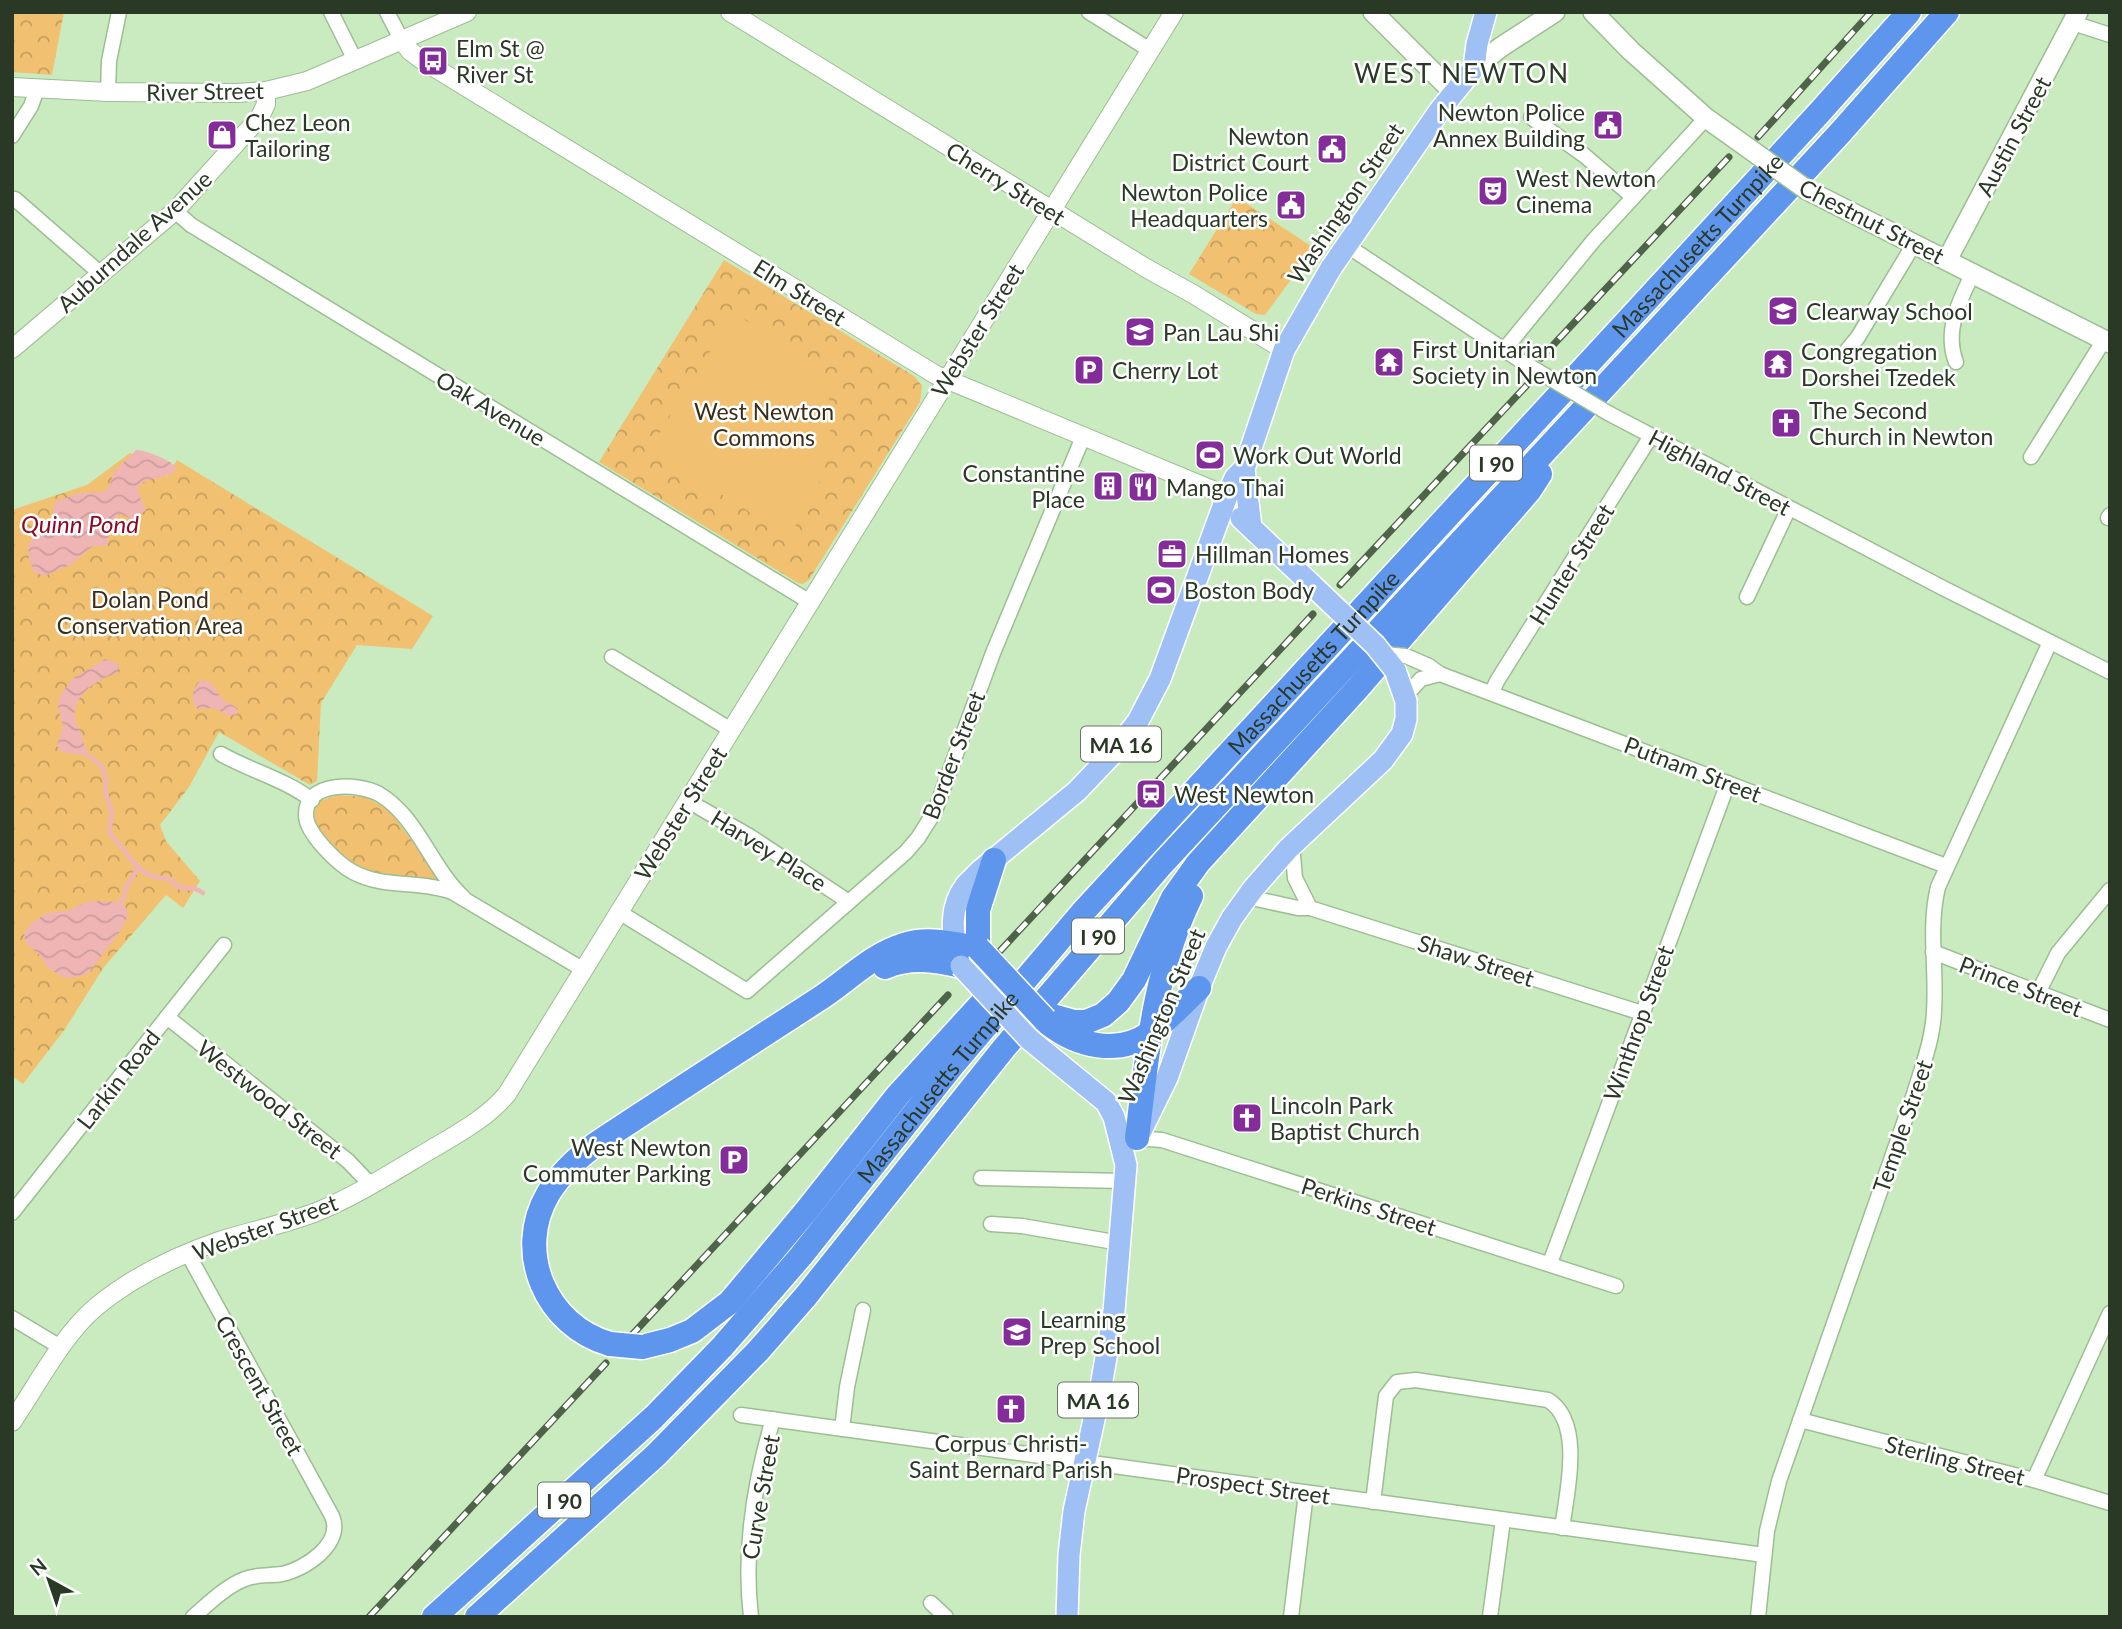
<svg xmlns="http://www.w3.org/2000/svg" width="2122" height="1629" font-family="Lato,sans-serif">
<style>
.park{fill:url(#park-crowns)}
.garden{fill:#f1c171}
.water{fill:url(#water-waves)}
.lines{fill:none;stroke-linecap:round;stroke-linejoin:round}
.stream{stroke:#efb5b5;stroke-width:4.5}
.minor-casing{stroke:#9cbe93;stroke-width:17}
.tertiary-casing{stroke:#9cbe93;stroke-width:20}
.secondary-casing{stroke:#9cbe93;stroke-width:22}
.primary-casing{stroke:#fff;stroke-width:24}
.motorway-casing{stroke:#fff;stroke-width:27}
.minor{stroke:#fff;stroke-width:14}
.tertiary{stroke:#fff;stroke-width:18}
.secondary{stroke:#fff;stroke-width:19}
.primary{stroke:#9ec0f5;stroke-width:21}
.motorway{stroke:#5e96ee;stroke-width:24}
.rail-casing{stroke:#4f624a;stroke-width:7}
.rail{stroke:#fff;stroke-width:4.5;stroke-dasharray:13;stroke-linecap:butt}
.minor-bridge-casing{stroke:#9cbe93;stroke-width:17;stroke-linecap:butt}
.secondary-bridge-casing{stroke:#9cbe93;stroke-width:22;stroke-linecap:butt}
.primary-bridge-casing{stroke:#fff;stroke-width:24;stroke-linecap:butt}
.motorway-bridge-casing{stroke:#fff;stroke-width:27;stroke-linecap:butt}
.minor-bridge{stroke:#fff;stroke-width:14}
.secondary-bridge{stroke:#fff;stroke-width:19}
.primary-bridge{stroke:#9ec0f5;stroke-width:21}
.motorway-bridge{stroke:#5e96ee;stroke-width:24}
.labels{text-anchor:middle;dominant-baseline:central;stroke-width:5;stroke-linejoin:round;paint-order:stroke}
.shield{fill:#fff;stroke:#6a7467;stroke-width:2}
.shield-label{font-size:21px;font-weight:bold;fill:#2a3826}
.poi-label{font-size:23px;fill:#2a3826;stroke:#fff;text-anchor:start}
.street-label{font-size:23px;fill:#2a3826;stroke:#fff}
.park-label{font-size:23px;fill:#3b2e18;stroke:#fff}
.water-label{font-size:24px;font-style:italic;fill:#8c0a26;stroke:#fff}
.quarter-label{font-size:26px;letter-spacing:2px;fill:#2a3826;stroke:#fff}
</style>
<defs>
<pattern id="park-crowns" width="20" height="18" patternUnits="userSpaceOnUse" patternTransform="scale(1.75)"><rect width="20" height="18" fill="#f1c171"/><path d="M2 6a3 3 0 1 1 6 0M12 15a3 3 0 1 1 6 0" fill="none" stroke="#c39e5d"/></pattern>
<pattern id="water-waves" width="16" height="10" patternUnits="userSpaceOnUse" patternTransform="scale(1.75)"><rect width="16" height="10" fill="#efb5b5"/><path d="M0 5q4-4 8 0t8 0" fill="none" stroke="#cd9c9c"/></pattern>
</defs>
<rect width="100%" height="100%" fill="#c9ebbf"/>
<!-- park -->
<g class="park">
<polygon points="12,12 64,12 52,75 12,72"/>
<polygon points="1241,200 1314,248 1265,315 1256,314 1189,274 1234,202"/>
<polygon points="724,260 914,376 922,386 920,402 809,580 803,584 798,583 599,462"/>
<polygon points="130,453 167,476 177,460 433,616 412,649 357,645 321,703 317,781 310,785 219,732 189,787 160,825 166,841 200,881 183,908 166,895 104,967 65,1029 23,1084 12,1076 12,510 87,485"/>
<path d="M337,795L366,797L389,810L443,883C397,876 345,876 319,831C313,821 312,810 320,801Z"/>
</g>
<!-- garden -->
<polygon class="garden" points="734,313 805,358 829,398 831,450 813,499 789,536 649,450"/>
<!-- water -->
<g class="water">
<path d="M136,450C146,450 170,460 176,467V470C164,480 151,476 139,485L138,492L146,510L135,520L120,514L111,522L107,546H93L72,564L44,576L34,572L29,559L28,544L52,520L55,502L78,493L104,492L109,487L114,472Z"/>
<path d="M105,659L119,664L118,673C99,678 71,695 75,719C76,725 80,730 82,735C84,744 85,749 90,756L62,752L57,746L63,726L58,708L60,696L72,679Z"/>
<path d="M202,680C215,682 215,692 223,699C228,704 233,704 238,709L237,714L229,716C213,707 216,708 198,709C189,701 192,687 202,680Z"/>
<polygon points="97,901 120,902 127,909 128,916 119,933 88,974 72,978 63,977 48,968 39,954 26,944 24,933 33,922 47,913 67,911 86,902"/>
</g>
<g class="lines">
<!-- stream -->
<g class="stream">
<path d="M90,756L102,767L106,779L105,791L112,813L109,833C122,845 131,864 147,874C154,878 161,877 168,879C174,881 176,887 182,888C192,889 195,887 203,893"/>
<polyline points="120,902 124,897 127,885 139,867"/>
</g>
<!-- minor casing -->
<g class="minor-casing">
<g id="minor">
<polyline points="331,12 355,60"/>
<polyline points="387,12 401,39"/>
<polyline points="1089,12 1150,50"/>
<polyline points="2073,23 2110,35"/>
<polyline points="108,92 109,61 119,12"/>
<polyline points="1531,117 1585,156 1633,197"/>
<polyline points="12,136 31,106 37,89"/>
<polyline points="15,199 101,274"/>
<polyline points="175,211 191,225 810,602"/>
<polyline points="1346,245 1521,361"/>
<polyline points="1504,350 1594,240 1706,118"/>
<polyline points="1844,354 1858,337 1914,244"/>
<path d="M1956,362C1944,332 1959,301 1973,273"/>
<polyline points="1608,413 1943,588 2110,672"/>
<polyline points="2031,457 2104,340"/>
<polyline points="2108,518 2110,515"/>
<polyline points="1747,597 1789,508"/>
<polyline points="1406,656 1429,666 1440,674 1946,866"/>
<polyline points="612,657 731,730"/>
<polyline points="1492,692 1497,681 1651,436"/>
<polyline points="1405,696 1421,679 1440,674"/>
<path d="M221,754C251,771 284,779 312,800"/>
<polyline points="688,801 751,837 849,902"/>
<polyline points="1292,844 1295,878 1310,908"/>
<path d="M463,897C431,868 418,817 379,794C359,783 304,780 306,816C307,834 338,864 353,872C384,889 420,880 452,892L584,970"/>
<polyline points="1247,897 1298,908 1310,908 1642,1013"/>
<polyline points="619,912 747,991 906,852 918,838 935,811 993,653 1083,437"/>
<polyline points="1933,952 2110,1020"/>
<polyline points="2038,993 2058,953 2110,890"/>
<polyline points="167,1017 348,1161 370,1184"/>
<polyline points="1133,1138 1162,1140 1616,1286"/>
<polyline points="981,1178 1125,1181"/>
<polyline points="12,1213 224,945"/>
<polyline points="991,1224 1022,1226 1120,1243"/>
<path d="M188,1254L332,1516C344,1543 306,1569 282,1574C270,1576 257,1574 245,1579C226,1586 208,1604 193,1617"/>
<polyline points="1550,1263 1728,783"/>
<polyline points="12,1318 62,1348"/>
<polyline points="741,1415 1764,1555"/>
<polyline points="1800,1420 2034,1480 2110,1503"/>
<polyline points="842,1429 847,1387 863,1310"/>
<polyline points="2034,1480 2110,1313"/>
<path d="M1373,1502L1386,1396L1397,1382L1416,1380L1548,1400C1584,1422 1567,1492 1562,1528"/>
<polyline points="931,1603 946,1617"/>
<path d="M751,1617C743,1550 754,1483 773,1419"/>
<polyline points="1291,1617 1306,1493"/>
<polyline points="1490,1617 1503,1520"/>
<path d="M1758,1617L1767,1531L1779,1481L1914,1094C1922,1067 1933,1039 1934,1011C1937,969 1928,928 1938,887L2050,642"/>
</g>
</g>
<!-- tertiary casing -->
<g class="tertiary-casing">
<g id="tertiary">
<polyline points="730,12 1146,268 1193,294 1284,350"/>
<polyline points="401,39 410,51 422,60 936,375 1227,496"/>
<polyline points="12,87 108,92 236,93 266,91 307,81 467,12"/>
<polyline points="12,349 175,211 260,117 266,104 266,91"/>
<path d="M12,1422C36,1387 64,1333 96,1307C132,1277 178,1255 222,1240C252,1231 284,1224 314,1213C354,1197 393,1172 430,1150C457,1134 486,1119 507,1094L1174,12"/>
</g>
</g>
<!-- secondary casing -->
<g class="secondary-casing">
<g id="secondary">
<polyline points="1373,12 1453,92"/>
<polyline points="1593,12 1631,51 1706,118 1730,135"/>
<polyline points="1474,68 1501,47 1555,12"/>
<polyline points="1807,190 2110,343"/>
<polyline points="1947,260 2078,12"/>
</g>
</g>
<!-- primary casing -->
<g class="primary-casing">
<g id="primary">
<polyline points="1241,518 1313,586"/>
<polyline points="1251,527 1244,469 1284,350 1331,268 1440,110 1474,68 1477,44 1486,12"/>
<path d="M958,957C952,932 949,907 966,885L981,870L1077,791L1116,750L1138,721L1160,679L1227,496L1235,478L1244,469"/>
<polyline points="1029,1039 1106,1102 1114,1117 1126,1165 1114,1311 1100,1392 1074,1511 1069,1555 1067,1617"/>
<polyline points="1141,1131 1167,1078 1199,988 1216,947 1232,918 1253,889 1288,849 1383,760 1402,734 1406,719 1406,701 1395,670"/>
</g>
</g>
<!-- motorway casing -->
<g class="motorway-casing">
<g id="motorway">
<path d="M885,967C911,956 934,960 961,966"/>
<polyline points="1049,1015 1074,1022 1086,1022 1103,1015 1118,1002 1134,980 1173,898 1198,863 1357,689 1529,491 1540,474"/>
<path d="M1048,1023C1077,1046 1118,1056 1150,1033C1168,1020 1183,1003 1199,988"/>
<path d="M1137,1138C1147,1055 1154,972 1191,896"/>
<path d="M610,1344C546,1326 514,1252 548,1194C560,1174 577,1158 596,1144C670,1095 745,1047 819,999C847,981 871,955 904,945C928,937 953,944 978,948V910L994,860"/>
<polyline points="642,1347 670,1340 692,1331 730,1302 807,1210 898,1095 1004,979"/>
<path id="s1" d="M434,1617L654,1417L722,1347L801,1256L952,1066L1082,913L1819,113L1909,12"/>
<polyline points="477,1617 656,1455 758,1351 806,1296 1004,1048 1162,864 1840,133 1947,12"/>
</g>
</g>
<!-- minor -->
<use href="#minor" class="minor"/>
<!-- tertiary -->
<use href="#tertiary" class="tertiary"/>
<!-- secondary -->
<use href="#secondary" class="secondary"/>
<!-- primary -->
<use href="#primary" class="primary"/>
<!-- motorway -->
<use href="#motorway" class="motorway"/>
<!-- rail casing -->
<g class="rail-casing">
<g id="rail">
<polyline points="1758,137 1871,12"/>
<polyline points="1541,358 1729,157"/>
<polyline points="1340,585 1528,384"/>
<polyline points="1000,951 1313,614"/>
<polyline points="630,1337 948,995"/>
<polyline points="369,1617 606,1363"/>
</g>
</g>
<!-- rail -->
<use href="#rail" class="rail"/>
<!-- minor-bridge casing -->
<g class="minor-bridge-casing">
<g id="minor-bridge">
<polyline points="1521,361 1608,413"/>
<polyline points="1383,654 1406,656"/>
</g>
</g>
<!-- secondary-bridge casing -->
<g class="secondary-bridge-casing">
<polyline id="secondary-bridge" points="1730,135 1807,190"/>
</g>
<!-- primary-bridge casing -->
<g class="primary-bridge-casing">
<g id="primary-bridge">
<polyline points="1313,586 1375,645 1395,670"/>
<polyline points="961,966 1029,1039"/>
</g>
</g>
<!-- motorway-bridge casing -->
<g class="motorway-bridge-casing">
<g id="motorway-bridge">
<polyline points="978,948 1045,1020"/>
<polyline points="610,1344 642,1347"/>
</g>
</g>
<!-- minor-bridge -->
<use href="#minor-bridge" class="minor-bridge"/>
<!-- secondary-bridge -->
<use href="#secondary-bridge" class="secondary-bridge"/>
<!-- primary-bridge -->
<use href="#primary-bridge" class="primary-bridge"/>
<!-- motorway-bridge -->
<use href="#motorway-bridge" class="motorway-bridge"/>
</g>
<!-- icons -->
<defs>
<g id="bus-square" transform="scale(1.575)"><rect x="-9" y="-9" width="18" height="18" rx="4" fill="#842c99" stroke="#fff"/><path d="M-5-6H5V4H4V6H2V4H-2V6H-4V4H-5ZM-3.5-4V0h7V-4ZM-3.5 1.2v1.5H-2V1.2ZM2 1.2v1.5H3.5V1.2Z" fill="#fff"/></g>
<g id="civic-square" transform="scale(1.575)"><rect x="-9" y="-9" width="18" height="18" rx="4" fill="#842c99" stroke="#fff"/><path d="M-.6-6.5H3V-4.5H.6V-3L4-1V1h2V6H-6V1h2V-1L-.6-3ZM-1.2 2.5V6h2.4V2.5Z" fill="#fff"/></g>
<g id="shop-square" transform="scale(1.575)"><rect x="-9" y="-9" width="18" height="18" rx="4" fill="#842c99" stroke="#fff"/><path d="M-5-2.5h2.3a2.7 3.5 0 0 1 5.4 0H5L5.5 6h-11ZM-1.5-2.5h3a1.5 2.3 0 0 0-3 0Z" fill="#fff"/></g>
<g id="theatre-square" transform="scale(1.575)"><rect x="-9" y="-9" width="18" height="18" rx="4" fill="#842c99" stroke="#fff"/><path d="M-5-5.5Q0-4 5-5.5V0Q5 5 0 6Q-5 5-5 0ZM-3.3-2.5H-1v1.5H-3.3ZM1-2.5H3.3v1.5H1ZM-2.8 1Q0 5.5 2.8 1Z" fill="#fff"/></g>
<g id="school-square" transform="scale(1.575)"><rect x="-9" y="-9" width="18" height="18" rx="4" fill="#842c99" stroke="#fff"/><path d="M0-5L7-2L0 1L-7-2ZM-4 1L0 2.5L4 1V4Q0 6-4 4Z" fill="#fff"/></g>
<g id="temple-square" transform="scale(1.575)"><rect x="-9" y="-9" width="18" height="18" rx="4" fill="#842c99" stroke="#fff"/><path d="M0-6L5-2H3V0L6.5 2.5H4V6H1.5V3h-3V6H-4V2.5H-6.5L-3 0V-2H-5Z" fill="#fff"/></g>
<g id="parking-square" transform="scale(1.575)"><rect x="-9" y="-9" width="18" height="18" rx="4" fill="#842c99" stroke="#fff"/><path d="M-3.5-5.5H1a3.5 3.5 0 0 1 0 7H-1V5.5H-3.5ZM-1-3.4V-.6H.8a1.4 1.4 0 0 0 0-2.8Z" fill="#fff"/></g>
<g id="church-square" transform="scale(1.575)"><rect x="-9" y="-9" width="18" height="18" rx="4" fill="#842c99" stroke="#fff"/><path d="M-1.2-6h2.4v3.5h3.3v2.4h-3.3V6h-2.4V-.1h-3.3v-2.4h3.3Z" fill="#fff"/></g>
<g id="stadium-square" transform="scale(1.575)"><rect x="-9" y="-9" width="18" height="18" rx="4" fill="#842c99" stroke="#fff"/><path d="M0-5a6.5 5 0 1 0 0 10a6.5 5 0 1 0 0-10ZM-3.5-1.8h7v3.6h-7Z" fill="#fff"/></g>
<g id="building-square" transform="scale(1.575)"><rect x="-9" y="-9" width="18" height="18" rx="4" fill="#842c99" stroke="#fff"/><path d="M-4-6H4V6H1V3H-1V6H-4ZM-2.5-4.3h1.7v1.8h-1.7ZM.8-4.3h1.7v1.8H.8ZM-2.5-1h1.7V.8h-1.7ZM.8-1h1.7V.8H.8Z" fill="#fff"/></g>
<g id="restaurant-square" transform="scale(1.575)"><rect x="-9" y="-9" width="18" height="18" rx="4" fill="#842c99" stroke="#fff"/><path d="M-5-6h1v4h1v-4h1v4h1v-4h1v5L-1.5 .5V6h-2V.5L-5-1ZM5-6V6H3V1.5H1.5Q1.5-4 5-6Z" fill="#fff"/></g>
<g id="office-square" transform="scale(1.575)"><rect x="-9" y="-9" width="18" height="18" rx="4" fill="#842c99" stroke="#fff"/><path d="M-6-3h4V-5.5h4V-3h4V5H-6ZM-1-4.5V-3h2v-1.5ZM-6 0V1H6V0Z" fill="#fff"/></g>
<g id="station-square" transform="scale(1.575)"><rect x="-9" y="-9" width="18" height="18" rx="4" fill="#842c99" stroke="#fff"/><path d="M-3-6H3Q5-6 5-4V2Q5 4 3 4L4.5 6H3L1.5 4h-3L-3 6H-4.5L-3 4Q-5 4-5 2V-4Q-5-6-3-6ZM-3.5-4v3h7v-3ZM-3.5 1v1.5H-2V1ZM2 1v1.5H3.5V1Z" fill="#fff"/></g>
</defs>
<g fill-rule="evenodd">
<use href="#bus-square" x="433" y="61"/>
<use href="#civic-square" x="1608" y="125"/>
<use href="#shop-square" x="222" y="135"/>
<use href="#civic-square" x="1332" y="149"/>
<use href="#theatre-square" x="1493" y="191"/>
<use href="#civic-square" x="1291" y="205"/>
<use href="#school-square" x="1783" y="311"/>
<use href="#school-square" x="1140" y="332"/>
<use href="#temple-square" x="1389" y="362"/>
<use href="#temple-square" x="1778" y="364"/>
<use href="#parking-square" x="1089" y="370"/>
<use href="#church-square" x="1786" y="423"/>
<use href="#stadium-square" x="1210" y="455"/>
<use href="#building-square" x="1108" y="486"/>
<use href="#restaurant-square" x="1143" y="487"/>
<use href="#office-square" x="1172" y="554"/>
<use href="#stadium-square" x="1161" y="590"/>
<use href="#station-square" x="1151" y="794"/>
<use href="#church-square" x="1247" y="1118"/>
<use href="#parking-square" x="734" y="1160"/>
<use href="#school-square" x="1017" y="1332"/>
<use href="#church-square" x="1011" y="1409"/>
</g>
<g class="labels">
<!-- shield labels -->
<g class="shield">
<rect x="1470" y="445.5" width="52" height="35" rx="5"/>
<rect x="1081" y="726.5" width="80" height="35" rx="5"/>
<rect x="1072" y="918.5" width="52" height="35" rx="5"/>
<rect x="1058" y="1382.5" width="80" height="35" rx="5"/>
<rect x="538" y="1482.5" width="52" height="35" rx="5"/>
</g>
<g class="shield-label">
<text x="1496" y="463">I 90</text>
<text x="1121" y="744">MA 16</text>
<text x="1098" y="936">I 90</text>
<text x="1098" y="1400">MA 16</text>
<text x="564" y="1500">I 90</text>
</g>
<!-- poi labels -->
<g class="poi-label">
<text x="456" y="48">Elm St @<tspan x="456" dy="26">River St</tspan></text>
<text x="1585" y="112" text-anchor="end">Newton Police<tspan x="1585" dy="26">Annex Building</tspan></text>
<text x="245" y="122">Chez Leon<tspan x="245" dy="26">Tailoring</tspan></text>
<text x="1309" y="136" text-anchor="end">Newton<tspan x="1309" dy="26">District Court</tspan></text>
<text x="1516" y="178">West Newton<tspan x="1516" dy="26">Cinema</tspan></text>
<text x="1268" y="192" text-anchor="end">Newton Police<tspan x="1268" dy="26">Headquarters</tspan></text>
<text x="1806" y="311">Clearway School</text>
<text x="1163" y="332">Pan Lau Shi</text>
<text x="1412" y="349">First Unitarian<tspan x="1412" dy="26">Society in Newton</tspan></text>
<text x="1801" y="351">Congregation<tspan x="1801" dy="26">Dorshei Tzedek</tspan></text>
<text x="1112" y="370">Cherry Lot</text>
<text x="1809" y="410">The Second<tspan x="1809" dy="26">Church in Newton</tspan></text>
<text x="1233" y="455">Work Out World</text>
<text x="1085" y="473" text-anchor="end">Constantine<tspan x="1085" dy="26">Place</tspan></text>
<text x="1166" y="487">Mango Thai</text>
<text x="1195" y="554">Hillman Homes</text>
<text x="1184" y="590">Boston Body</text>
<text x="1174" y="794">West Newton</text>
<text x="1270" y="1105">Lincoln Park<tspan x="1270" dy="26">Baptist Church</tspan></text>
<text x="711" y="1147" text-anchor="end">West Newton<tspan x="711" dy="26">Commuter Parking</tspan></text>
<text x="1040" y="1319">Learning<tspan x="1040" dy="26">Prep School</tspan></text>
<text x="1011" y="1443" text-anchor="middle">Corpus Christi-<tspan x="1011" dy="26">Saint Bernard Parish</tspan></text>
</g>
<!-- street labels -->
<g class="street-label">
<text transform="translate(205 91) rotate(-1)">River Street</text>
<text transform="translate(2013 136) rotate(-62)">Austin Street</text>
<text transform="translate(1006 183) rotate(32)">Cherry Street</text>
<text transform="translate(1345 203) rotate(-56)">Washington Street</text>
<text transform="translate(1872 221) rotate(27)">Chestnut Street</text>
<text transform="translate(134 241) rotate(-42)">Auburndale Avenue</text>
<text stroke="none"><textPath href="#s1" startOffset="1867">Massachusetts Turnpike</textPath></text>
<text transform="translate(800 292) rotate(32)">Elm Street</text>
<text transform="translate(977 330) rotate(-58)">Webster Street</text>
<text transform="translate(491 408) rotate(31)">Oak Avenue</text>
<text transform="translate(1720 472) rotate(28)">Highland Street</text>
<text transform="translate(1571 564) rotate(-58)">Hunter Street</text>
<text stroke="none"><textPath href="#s1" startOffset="1300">Massachusetts Turnpike</textPath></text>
<text transform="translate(953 755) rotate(-69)">Border Street</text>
<text transform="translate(1693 769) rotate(21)">Putnam Street</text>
<text transform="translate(680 813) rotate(-58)">Webster Street</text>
<text transform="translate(769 850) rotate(32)">Harvey Place</text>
<text transform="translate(1476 960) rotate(18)">Shaw Street</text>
<text transform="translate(2021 986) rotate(21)">Prince Street</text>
<text transform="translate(1161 1016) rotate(-67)">Washington Street</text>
<text transform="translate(1638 1023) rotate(-70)">Winthrop Street</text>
<text transform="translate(118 1079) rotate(-52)">Larkin Road</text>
<text stroke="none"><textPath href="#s1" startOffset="733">Massachusetts Turnpike</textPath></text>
<text transform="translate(270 1099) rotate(38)">Westwood Street</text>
<text transform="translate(1902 1126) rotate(-71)">Temple Street</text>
<text transform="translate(1369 1206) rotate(18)">Perkins Street</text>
<text transform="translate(265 1227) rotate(-20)">Webster Street</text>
<text transform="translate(260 1385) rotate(61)">Crescent Street</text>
<text transform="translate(1955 1460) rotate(14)">Sterling Street</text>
<text transform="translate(1253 1485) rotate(8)">Prospect Street</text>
<text transform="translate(760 1497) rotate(-80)">Curve Street</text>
</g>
<!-- park labels -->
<g class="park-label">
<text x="764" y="411">West Newton<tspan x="764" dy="26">Commons</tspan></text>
<text x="150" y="599">Dolan Pond<tspan x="150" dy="26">Conservation Area</tspan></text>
</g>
<!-- water labels -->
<g class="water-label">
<text x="80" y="523">Quinn Pond</text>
</g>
<!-- quarter labels -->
<g class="quarter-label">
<text x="1462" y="73">WEST NEWTON</text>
</g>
</g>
<!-- border -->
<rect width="2122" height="1629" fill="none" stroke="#2a3826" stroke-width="28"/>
<!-- north arrow -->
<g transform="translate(49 1580) rotate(320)" stroke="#ffffff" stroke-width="5" paint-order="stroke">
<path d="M0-5L12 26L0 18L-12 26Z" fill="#2a3826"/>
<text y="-10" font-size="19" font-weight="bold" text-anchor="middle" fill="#2a3826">N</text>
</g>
</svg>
